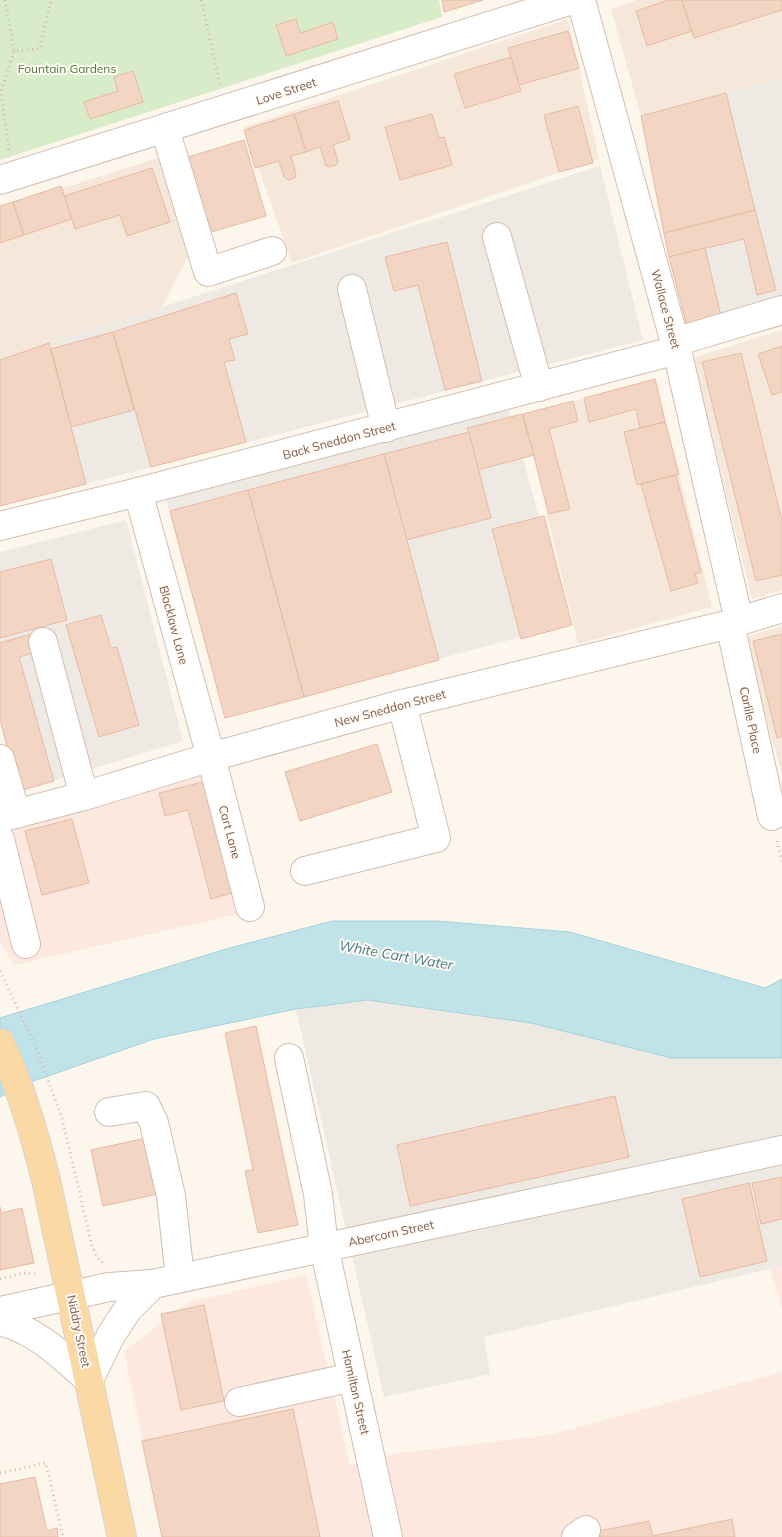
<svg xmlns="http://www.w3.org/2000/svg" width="782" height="1537" font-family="Mulish,sans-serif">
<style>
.residential{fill:#f5e8da}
.commercial{fill:#fde8e0}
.industrial{fill:#efe9e4}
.green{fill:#d8ecc9}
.water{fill:#bfe3e8;stroke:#a5d3da}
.building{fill:#f3d5c3;stroke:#e6bba3}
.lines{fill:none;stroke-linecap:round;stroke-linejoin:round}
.minor-casing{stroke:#d1beb0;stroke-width:30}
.major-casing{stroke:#dad1cd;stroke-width:30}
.path{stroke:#d9b8a5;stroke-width:3;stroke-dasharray:1 4;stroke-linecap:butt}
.minor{stroke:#fff;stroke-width:28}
.major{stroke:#fbd9a5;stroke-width:28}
.labels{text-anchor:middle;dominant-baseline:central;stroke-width:4;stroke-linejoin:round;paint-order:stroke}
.park-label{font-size:12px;fill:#537a41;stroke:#fffaf3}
.street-label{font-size:12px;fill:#7a5c4d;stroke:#fffaf3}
.water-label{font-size:14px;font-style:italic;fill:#437c86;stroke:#fffaf3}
</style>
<rect width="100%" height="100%" fill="#fdf6ec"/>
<!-- residential -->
<g class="residential">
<polygon points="637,0 782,0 782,79 641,116 611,9"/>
<polygon points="568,19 599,159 292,263 244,127"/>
<polygon points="161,157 189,254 162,307 0,359 0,208"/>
<polygon points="782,330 782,590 752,599 693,358"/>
<polygon points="656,380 712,607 578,644 523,414"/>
<polygon points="782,626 782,773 742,638"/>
</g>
<!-- commercial -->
<g class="commercial">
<polygon points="204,773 243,913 14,965 0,941 0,831"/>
<polygon points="782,1266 782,1308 770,1268"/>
<polygon points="306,1275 350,1465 400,1453 549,1435 782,1372 782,1537 162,1537 124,1351 189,1302"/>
</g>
<!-- industrial -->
<g class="industrial">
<polygon points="782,79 782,296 687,326 669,257 641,116"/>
<polygon points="600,166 643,340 0,506 0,359"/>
<polygon points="509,407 568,624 225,717 166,500"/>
<polygon points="126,520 183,741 19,791 0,720 0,552"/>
<polygon points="367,1000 531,1023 672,1058 782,1058 782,1266 484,1337 490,1374 384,1397 296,1009"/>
</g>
<!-- green -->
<polygon class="green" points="0,0 439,0 442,17 0,160"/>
<!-- water -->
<polygon class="water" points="332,921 437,921 570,932 765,988 782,979 782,1058 672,1058 531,1023 367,1000 296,1009 154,1039 25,1084 0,1097 0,1018 226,949"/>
<!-- building -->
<g class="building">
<polygon points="442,0 483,0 444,12"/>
<polygon points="668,0 682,0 692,31 647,46 636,11"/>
<polygon points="682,0 782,0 782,10 694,38"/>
<polygon points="296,19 300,33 333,22 338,39 286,56 276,25"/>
<polygon points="568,31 579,68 519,85 508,48"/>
<polygon points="511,57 521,91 465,108 454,74"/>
<polygon points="133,71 143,102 90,119 84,102 118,91 114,77"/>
<polygon points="726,93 755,210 664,233 641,116"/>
<polygon points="338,101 350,139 333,145 338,161 336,165 329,167 326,166 320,147 306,152 294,114"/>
<polygon points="578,106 593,163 559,172 544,115"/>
<polygon points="294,114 306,152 291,156 296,174 295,178 288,180 284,177 279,161 255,168 244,130"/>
<polygon points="432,114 439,138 444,137 452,165 400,180 385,127"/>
<polygon points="244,140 266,216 211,232 188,157"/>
<polygon points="152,168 170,222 127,236 120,215 75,229 64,196"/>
<polygon points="61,186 72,219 24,235 13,202"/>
<polygon points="13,202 24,235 0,243 0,206"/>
<polygon points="755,210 776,290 757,295 744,239 669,257 664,233"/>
<polygon points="447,242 482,381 445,390 418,285 394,291 385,257"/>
<polygon points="705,248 721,316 687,326 669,257"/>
<polygon points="236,293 248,334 229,339 235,360 224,362 246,442 151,467 113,332"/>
<polygon points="113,332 134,410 71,427 51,349"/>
<polygon points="49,343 86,484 0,506 0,360"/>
<polygon points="782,346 782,392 772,395 758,354"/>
<polygon points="741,353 782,521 782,575 756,581 702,362"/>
<polygon points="655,379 665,422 640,428 636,409 589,422 584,398"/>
<polygon points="573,401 578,421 549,429 570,509 549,514 523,414"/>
<polygon points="522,414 534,455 478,470 467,428"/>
<polygon points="665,422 679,474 637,485 624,432"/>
<polygon points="469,432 491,518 406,540 384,454"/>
<polygon points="384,454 439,660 304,697 248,490"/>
<polygon points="676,475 701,572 695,574 698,583 671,591 641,484"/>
<polygon points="248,490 304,697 225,718 170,511"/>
<polygon points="544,516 572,625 521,639 492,529"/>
<polygon points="51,559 67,620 0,638 0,572"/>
<polygon points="101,615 111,648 117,647 139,725 99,737 66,625"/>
<polygon points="31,634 36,652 19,657 54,781 19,791 0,720 0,643"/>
<polygon points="782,634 782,736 777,738 753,641"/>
<polygon points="377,744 392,792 300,821 285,772"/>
<polygon points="206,781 235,892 211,899 188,810 165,816 159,793"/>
<polygon points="72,819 89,883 42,895 25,831"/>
<polygon points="256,1026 298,1225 258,1233 245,1171 253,1170 225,1033"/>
<polygon points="615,1096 629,1157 410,1206 397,1145"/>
<polygon points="151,1137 163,1193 103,1206 91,1150"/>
<polygon points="782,1177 782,1219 761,1224 752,1183"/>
<polygon points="749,1183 767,1261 700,1277 682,1199"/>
<polygon points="0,1207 1,1213 22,1208 34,1263 0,1270"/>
<polygon points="204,1305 224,1401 181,1410 161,1314"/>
<polygon points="293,1409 320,1537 162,1537 142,1441"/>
<polygon points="35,1477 47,1531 57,1528 58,1537 0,1537 0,1484"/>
<polygon points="732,1519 735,1537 600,1537 599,1531 649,1521 653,1536"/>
</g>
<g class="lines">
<!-- minor casing -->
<g class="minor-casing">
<g id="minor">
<polyline points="581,0 677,350 739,621"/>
<polyline points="165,129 208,272 272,251"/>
<polyline points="0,180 572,0"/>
<polyline points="497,237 539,387"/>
<polyline points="352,289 386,428"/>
<polyline points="675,342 782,310"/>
<polyline points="138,492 211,757 250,907"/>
<polyline points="0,526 138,492 677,350"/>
<polyline points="730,624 772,816"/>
<polyline points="43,642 84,796"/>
<polyline points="0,759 16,814"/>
<polyline points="0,818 84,796 211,757 402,704 730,624 782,608"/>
<polyline points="0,839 26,944"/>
<polyline points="305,871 436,838 402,704"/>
<polyline points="289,1058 318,1194 324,1247 388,1537"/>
<polyline points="109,1112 146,1106 154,1123 171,1196 180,1278"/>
<polyline points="0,1311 109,1287 153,1284 782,1150"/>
<path d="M0,1321C36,1330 62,1356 89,1380L111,1335L128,1309L153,1284"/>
<polyline points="239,1402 353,1377"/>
<polyline points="576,1537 586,1530"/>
</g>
</g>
<!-- major casing -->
<g class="major-casing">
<path id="major" d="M0,1043C21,1087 34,1133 46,1180L122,1537"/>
</g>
<!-- path -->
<g class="path">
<polyline points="5,0 14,51 40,49 51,0"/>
<polyline points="201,0 220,85"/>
<polyline points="9,150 1,92 14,51"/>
<polyline points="777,841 782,863"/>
<polyline points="0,971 36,1047 62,1118 92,1246 97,1257 103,1263"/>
<polyline points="0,1279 23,1273 37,1274"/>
<polyline points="0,1473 46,1463 63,1537"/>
</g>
<!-- minor -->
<use href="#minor" class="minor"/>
<!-- major -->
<use href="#major" class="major"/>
</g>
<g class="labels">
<!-- park labels -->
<g class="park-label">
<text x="67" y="68">Fountain Gardens</text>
</g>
<!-- street labels -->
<g class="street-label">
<text transform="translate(286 91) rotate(-18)">Love Street</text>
<text transform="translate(666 309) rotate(75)">Wallace Street</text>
<text transform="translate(339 440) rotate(-15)">Back Sneddon Street</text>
<text transform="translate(174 625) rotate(75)">Blacklaw Lane</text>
<text transform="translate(390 708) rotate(-15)">New Sneddon Street</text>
<text transform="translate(751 720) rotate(78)">Carlile Place</text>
<text transform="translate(230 832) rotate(75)">Cart Lane</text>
<text transform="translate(391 1233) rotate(-12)">Abercorn Street</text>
<text transform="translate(79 1331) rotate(78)">Niddry Street</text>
<text transform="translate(356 1392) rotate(77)">Hamilton Street</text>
</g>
<!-- water labels -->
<g class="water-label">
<text transform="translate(396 955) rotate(10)">White Cart Water</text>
</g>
</g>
</svg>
